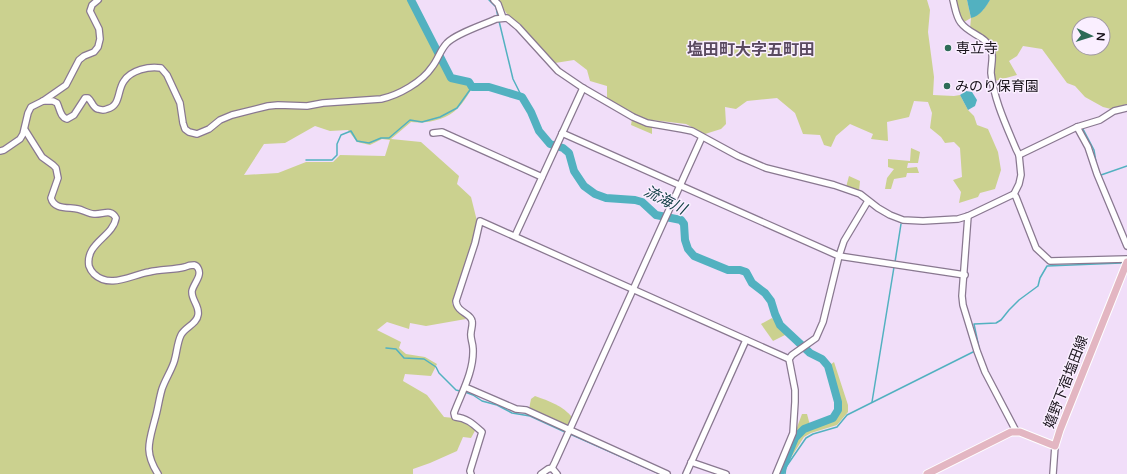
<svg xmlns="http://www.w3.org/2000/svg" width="1127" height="474" font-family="'Varela Round','Noto Sans JP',sans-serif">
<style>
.green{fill:#cbd18f;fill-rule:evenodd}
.water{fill:#52b1c0}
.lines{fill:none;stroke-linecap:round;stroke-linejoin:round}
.stream{stroke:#52b1c0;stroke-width:1.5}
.river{stroke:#52b1c0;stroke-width:8}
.minor-casing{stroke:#897890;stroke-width:8}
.major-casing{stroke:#fff;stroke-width:9}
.minor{stroke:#fff;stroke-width:5.5}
.major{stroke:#e3b6c2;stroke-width:7}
.poi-dot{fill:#2d6b57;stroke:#faefff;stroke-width:1.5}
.labels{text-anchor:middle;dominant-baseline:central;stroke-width:3;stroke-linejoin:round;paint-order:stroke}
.poi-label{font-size:14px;fill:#19131c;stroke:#faefff;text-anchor:start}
.street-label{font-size:14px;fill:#19131c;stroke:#faefff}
.water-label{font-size:15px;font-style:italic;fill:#0e3b42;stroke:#faefff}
.quarter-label{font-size:16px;font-weight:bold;fill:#5a4a60;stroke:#faefff}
</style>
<rect width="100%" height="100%" fill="#f1def9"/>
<!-- green -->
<g class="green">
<path d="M0,0H407L413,7L449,79L468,83L471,90C467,96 463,103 458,108C447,120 426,124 411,122L391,139L421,142L459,176L457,184L471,197L477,221L473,244L452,304L466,319L426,326L410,323L409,329L387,322L377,330L401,342L399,348L406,354L425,357L437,364L431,376L405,374L403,381L427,395L444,417L464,419L476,429L471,438L463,437L457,451L430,463L413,469V474H0ZM315,126L330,131L348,130L357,142L370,145L382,139L390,140L385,156L340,155L333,162H306L278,173L244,175L264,144L285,143Z"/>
<polygon points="497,0 927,0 930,10 928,32 934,77 933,95 954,96 960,95 968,110 974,116 977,125 988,129 998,152 1001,170 995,189 980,193 978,197 959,203 961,192 953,180 962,177 960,148 954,142 945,143 941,137 930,128 932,113 928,102 914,101 909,117 887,122 888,141 871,139 873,134 850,124 836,136 831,147 824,145 820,135 803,134 795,113 777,98 747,101 736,109 725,107 726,124 721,129 705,134 686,124 652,120 652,134 631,125 633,113 607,99 607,86 590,81 587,70 574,60 555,63 535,43 521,25 507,14"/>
<path d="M955,0H967L971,18L983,10L990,0H1127V104L1111,109L1103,107L1085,97L1075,86L1067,83L1042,49L1023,46L1017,56L1009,61L1017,75L995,81V57L992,44L970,29L971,18L964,22L957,16ZM1079,24H1103V48H1079Z"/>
<polygon points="911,148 920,152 918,163 908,163 907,168 917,167 919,173 907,173 906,177 894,179 891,189 885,189 887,178 894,169 888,167 888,159 910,161"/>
<polygon points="849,176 860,181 859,191 846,187"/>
<polygon points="772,318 787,334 773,341 761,324"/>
<polygon points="834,362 848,405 848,412 837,425 811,433 804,437 785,467 783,474 781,474 783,467 796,441 796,430 802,414 807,414 811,429 835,420 840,410 840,402 830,365"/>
<path d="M535,396C549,401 563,406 572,417L568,426L529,409L531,399Z"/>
</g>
<!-- water -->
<g class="water">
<path d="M967,0H990C985,8 980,16 971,18Z"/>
<polygon points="966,91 972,92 977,100 975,106 968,110 960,95"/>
</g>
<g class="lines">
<!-- stream -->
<g class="stream">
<polyline points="489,0 496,7 498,17"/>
<polyline points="499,21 513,79 522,97"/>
<polyline points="1083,129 1094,150 1096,162"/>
<polyline points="306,160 332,160 337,155 337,144 341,135 351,131 357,141 369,143 381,138 389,138 410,120 422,122 440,117 457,108 472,87"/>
<polyline points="1101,175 1127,166"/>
<polyline points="895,262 901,224"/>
<polyline points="386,348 396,349 404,358 424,359 436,367 439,373 456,390 460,391"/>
<polyline points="979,348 974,324 996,323 1001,320 1009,310 1019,300 1038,286 1040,278 1047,266 1121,263"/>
<polyline points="465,392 473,395 482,401 497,405 512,413 530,416 565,432"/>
<polyline points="872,402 894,267"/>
<polyline points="570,434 660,474"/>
<polyline points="785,474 786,467 806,438 813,434 837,427 847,415 975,351"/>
</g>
<!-- river -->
<polyline class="river" points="411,0 451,78 469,82 472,87 489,87 522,97 531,112 539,131 550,144 563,148 569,153 574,171 584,186 595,194 606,198 635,200 642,202 656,215 681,220 684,224 685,240 688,249 694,256 728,270 740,270 746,272 752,283 765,293 771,301 775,314 780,325 810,353 822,359 828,366 838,402 838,410 833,418 804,429 795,438 780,474"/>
<!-- minor casing -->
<g class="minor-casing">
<g id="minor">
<polyline points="494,0 498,4 503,18"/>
<path d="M43,101H53L57,103C60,109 60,117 67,119L74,115L85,98H88C92,101 93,108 98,109C101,110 105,110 107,109C121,106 117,90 124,81C131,70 149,66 161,68L167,75L180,103L183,123L185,129L189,132L197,134L209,129L220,120L232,115L268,106L278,105L307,106L323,103L381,99C399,95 422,82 432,67C438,60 440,50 447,43C455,34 483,25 496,19L507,18L518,27L558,71L583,88L633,117L647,123L682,129L692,131L738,156L766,168L834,185L860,194L878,208L890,215L903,220L923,221L958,219L968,216L1014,194L1019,184L1021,175L1019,155L1016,149C1006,125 994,100 991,73C991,65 994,56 991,49C986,36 969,34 961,23C956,17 955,7 953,0"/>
<polyline points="1077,127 1088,147 1097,174 1127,246"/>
<path d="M25,130L42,157L53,165L56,168L58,178L51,198C54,210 69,207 78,209C83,210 89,214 94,214C102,215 111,208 116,218C113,237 85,243 89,266C90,269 91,271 94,274C110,289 131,275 149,272C161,269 173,270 185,267C187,266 191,265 194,265C198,266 200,271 199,275C198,280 193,286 192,291C191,300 200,306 198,315C197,324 185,327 181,335C177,343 177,353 174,362C171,371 165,380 162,389C159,399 158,409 155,419C149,442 144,452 158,474"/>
<polyline points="433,133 442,132 542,177"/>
<polyline points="562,133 839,256 965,275"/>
<polyline points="0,151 4,150 20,139 23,134 28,113 31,107 43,101 66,85 79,60 84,56 94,52 98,47 100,39 99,29 90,11 92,5 98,0"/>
<polyline points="1019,155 1077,127 1100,120 1114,111 1127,108"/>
<polyline points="1014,194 1016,197 1036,248 1050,261 1127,259"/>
<polyline points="968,216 962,296 963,305 977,351 985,372 1016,431"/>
<polyline points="515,236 583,88"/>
<polyline points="465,387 516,409 526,410 667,474"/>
<polyline points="691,462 726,474"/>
<polyline points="552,468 557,474"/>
<path d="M471,474L470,471L482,432C473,424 467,418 455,417L454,413C462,392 474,371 473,349C473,343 470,338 471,333C471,330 473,325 472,321C471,313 457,313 456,301L475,243L480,221L789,359"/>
<polyline points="541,474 548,469 552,468 555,462 702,137"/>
<polyline points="686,474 746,340"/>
<polyline points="776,474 793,433 795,402 795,390 789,359 792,355 816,338 823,322 839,256 844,241 868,201"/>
<polyline points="1053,474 1055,446"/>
</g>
</g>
<!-- major casing -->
<g class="major-casing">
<polyline id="major" points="927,474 1011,432 1020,432 1055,446 1060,430 1127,262"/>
</g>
<!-- minor -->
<use href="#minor" class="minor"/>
<!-- major -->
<use href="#major" class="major"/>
</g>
<!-- markers -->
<g class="poi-dot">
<circle cx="948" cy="48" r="4"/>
<circle cx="947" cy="86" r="4"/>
</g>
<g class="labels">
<!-- poi labels -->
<g class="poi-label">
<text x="956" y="48">専立寺</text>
<text x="955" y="86">みのり保育園</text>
</g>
<!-- street labels -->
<g class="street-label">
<text transform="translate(1066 382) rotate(-69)">嬉野下宿塩田線</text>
</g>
<!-- water labels -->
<g class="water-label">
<text transform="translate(665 200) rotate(27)">流海川</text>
</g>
<!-- quarter labels -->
<g class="quarter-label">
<text x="751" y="50">塩田町大字五町田</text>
</g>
</g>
<!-- north arrow -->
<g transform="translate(1091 36) rotate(94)"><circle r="19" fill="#faefff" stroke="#a097a4"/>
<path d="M0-3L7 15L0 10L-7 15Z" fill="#2d6b57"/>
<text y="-6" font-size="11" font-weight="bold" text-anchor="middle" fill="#19131c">N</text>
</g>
</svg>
